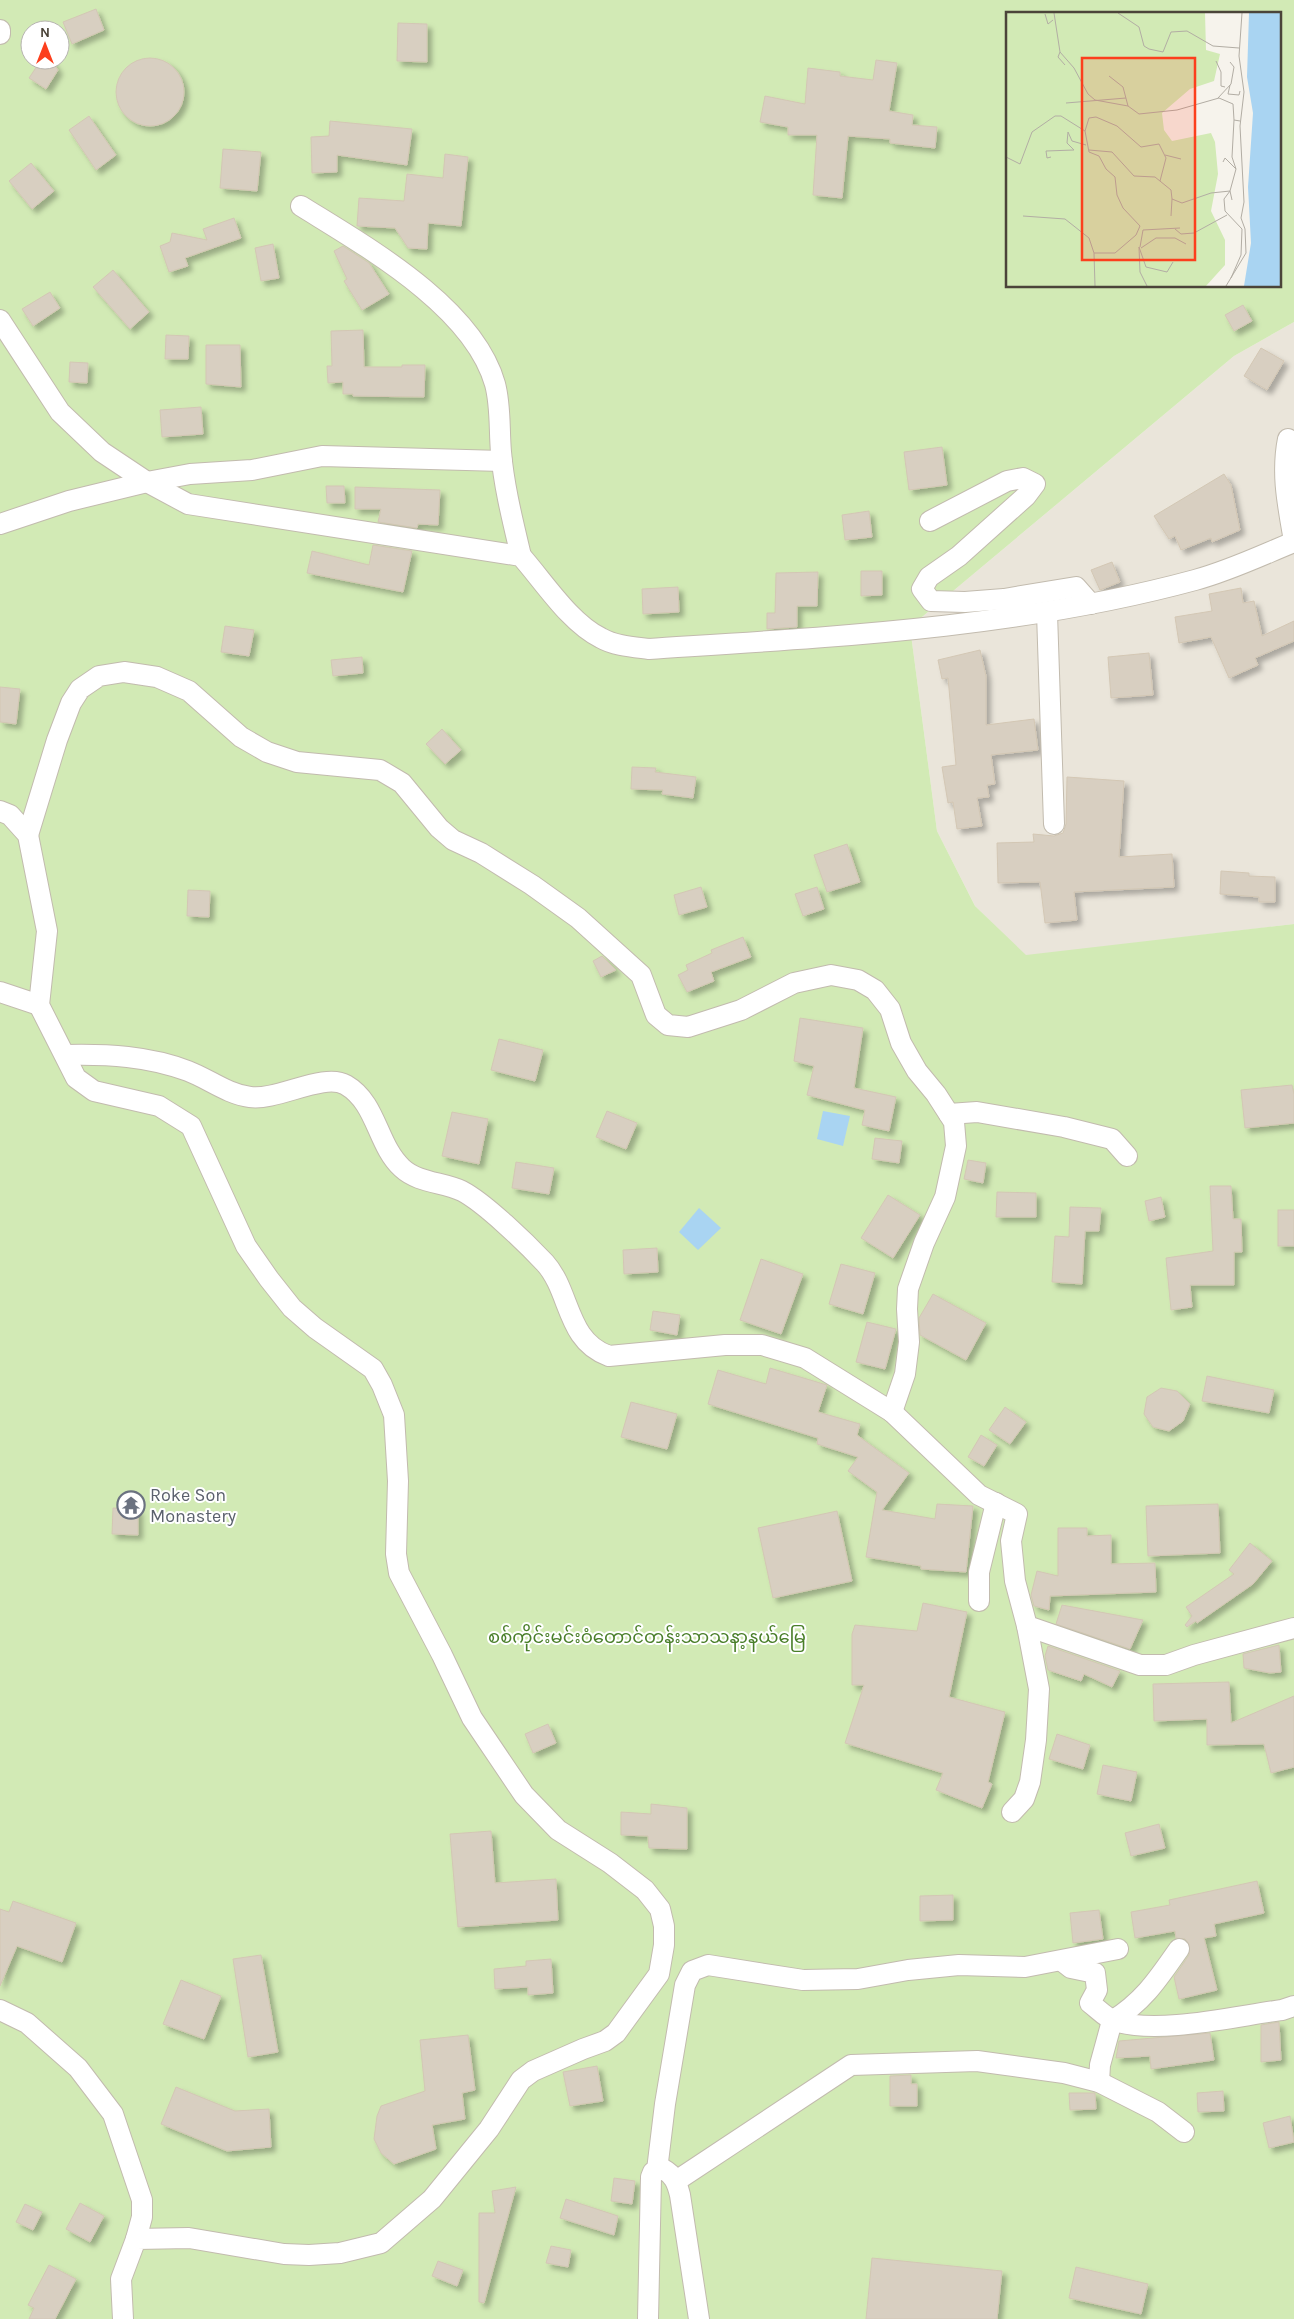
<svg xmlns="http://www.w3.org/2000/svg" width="1294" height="2319" font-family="Karla,'Noto Sans Myanmar',sans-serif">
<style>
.residential{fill:#eae5da}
.green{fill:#d2eab5;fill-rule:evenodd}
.water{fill:#a9d4f2}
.building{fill:#d8cfc1;stroke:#d3c7b4;filter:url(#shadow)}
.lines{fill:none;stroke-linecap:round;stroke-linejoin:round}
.minor-casing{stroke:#c2bbae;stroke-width:22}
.minor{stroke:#fff;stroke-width:20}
.labels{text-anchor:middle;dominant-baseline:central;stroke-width:4;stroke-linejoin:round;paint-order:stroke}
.worship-label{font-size:18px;fill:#5b616d;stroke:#fff;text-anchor:start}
.park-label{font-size:18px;fill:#4a7f2a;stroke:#fff}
.inset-road{fill:none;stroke:#b2ada4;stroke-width:1}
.view{fill:#fc3f1d;fill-opacity:0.15;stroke:#fc3f1d;stroke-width:2.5}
.inset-edge{fill:none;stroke:#4b4439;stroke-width:2.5}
</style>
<defs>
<filter id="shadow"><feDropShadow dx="4.5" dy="4.5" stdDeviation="2.5" flood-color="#0004"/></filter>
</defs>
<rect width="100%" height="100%" fill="#f6f3ec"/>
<!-- residential -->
<polygon class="residential" points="1294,322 1294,924 1026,956 975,906 937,831 910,627 1234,356"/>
<!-- green -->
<path class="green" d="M0,0H1294V322L1234,356L910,627L937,831L975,906L1026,955L1294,924V2319H0ZM1008,14H1280V286H1008ZM30,30H60V60H30Z"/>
<!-- water -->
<g class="water">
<polygon points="823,1111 850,1116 843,1146 817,1139"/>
<polygon points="699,1208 721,1228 698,1250 679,1232"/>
</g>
<!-- building -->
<g class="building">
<polygon points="96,9 104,30 72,44 63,22"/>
<polygon points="398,23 427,24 427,62 397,61"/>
<circle cx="150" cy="92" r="34"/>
<polygon points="41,60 51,60 58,70 46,89 29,78"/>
<polygon points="876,60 897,63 889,111 913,115 912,125 937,127 935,148 890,143 890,139 848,136 842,198 813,195 817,135 788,135 788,127 760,122 765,96 805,104 808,68 840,72 840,76 873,80"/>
<polygon points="89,116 116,155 96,170 69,130"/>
<polygon points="330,121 412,129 407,165 337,155 337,172 312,173 311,137 329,136"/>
<polygon points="223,149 261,152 257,191 220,188"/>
<polygon points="445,154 468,157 461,226 428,223 427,249 408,248 395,228 357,226 359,198 404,201 407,174 443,178"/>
<polygon points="31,163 54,191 32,209 9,181"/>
<polygon points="234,218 241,238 185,258 188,266 169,272 160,246 170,242 172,233 207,240 203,229"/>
<polygon points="273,244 279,278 261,281 255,248"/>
<polygon points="343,246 369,263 389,294 362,310 344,281 347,279 334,251"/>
<polygon points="113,270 149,312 130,329 93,287"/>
<polygon points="50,292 60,308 33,326 22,309"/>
<polygon points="1243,305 1252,321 1234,331 1225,315"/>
<polygon points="363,330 364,367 402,367 402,365 425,365 424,397 353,396 353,394 343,394 343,382 328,383 327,366 332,366 331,331"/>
<polygon points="166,335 189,336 188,359 165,359"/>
<polygon points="206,345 240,345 241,387 206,384"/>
<polygon points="1261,348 1284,361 1267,390 1244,376"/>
<polygon points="70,362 88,363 87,383 69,382"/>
<polygon points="201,407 203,434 162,437 160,410"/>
<polygon points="942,447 947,485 909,490 904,452"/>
<polygon points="1224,474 1231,485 1240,530 1212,542 1211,538 1181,550 1175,536 1169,539 1154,516"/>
<polygon points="326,486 344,486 345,503 327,503"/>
<polygon points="355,487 440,490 438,525 418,524 417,528 378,522 381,509 355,509"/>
<polygon points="869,511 872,537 845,540 842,515"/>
<polygon points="373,545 412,551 403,592 307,573 312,551 369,565"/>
<polygon points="1112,562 1120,582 1100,590 1091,570"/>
<polygon points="861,571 882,571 882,595 861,596"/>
<polygon points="818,572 817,606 797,606 797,627 767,629 767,613 775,613 776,573"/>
<polygon points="678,587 679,612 643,614 642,589"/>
<polygon points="1241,588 1243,603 1254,601 1262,636 1294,621 1294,641 1255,658 1258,665 1229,678 1211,637 1179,643 1175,617 1212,611 1209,594"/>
<polygon points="225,626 254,630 249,656 221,652"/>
<polygon points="980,650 986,676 986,725 1034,719 1038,750 991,755 995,784 987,785 989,797 977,798 982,826 957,829 953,802 948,803 942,767 956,765 948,678 942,679 938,660"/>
<polygon points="1149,653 1153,695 1111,698 1108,657"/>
<polygon points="362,657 363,673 333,676 331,660"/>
<polygon points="0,687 20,689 16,724 0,722"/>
<polygon points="442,729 461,750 445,764 426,744"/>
<polygon points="632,767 656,768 655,772 696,777 693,798 662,794 663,790 631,789"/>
<polygon points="1067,777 1124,781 1119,857 1172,854 1174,887 1074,892 1077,920 1045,923 1040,882 998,883 997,843 1034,842 1033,834 1054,836 1063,833 1066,824"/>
<polygon points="847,844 860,882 827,892 814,855"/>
<polygon points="1221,871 1249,873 1249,876 1275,877 1275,902 1259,902 1259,897 1220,894"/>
<polygon points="701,887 707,907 679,915 674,895"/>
<polygon points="817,887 824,909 803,916 795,894"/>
<polygon points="188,890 210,891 209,917 187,916"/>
<polygon points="743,937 751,957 711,972 714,981 687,992 678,975 688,970 686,965 712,953 711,950"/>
<polygon points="602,956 616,970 601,977 593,961"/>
<polygon points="800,1018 863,1028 854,1088 896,1097 889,1131 862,1125 865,1110 807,1095 814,1066 794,1061"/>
<polygon points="499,1039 543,1050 535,1081 491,1070"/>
<polygon points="1292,1085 1294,1094 1294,1123 1245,1128 1241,1090"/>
<polygon points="607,1111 637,1123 626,1149 596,1137"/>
<polygon points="452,1112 488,1119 479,1164 442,1156"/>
<polygon points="875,1138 902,1141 899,1163 872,1159"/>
<polygon points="968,1160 986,1163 983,1183 964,1179"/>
<polygon points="516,1162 554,1168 549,1194 512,1188"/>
<polygon points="1210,1186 1231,1186 1233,1219 1241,1219 1242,1252 1234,1252 1234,1285 1190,1285 1192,1307 1171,1310 1166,1258 1213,1251"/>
<polygon points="997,1192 1036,1193 1036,1217 996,1217"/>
<polygon points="888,1195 920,1215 893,1258 861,1238"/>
<polygon points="1161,1197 1165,1217 1149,1221 1145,1201"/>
<polygon points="1070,1207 1101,1208 1099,1231 1085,1231 1082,1284 1052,1282 1055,1236 1069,1237"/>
<rect x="1278" y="1210" width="16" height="36"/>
<polygon points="657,1248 658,1272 624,1274 623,1250"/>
<polygon points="761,1259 803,1274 781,1334 740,1320"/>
<polygon points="841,1264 875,1273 863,1314 829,1304"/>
<polygon points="933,1294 986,1323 966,1360 920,1335 919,1318"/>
<polygon points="653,1311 680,1315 677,1335 650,1330"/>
<polygon points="867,1322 896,1329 885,1369 856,1362"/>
<polygon points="770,1368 827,1385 818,1412 860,1424 857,1435 909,1473 882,1510 935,1519 937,1504 973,1506 966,1572 921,1569 921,1566 866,1557 877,1492 848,1471 858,1457 817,1444 818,1438 708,1404 718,1370 766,1384"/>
<polygon points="1207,1376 1274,1390 1269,1413 1202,1401"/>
<polygon points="1161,1388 1177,1391 1190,1404 1183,1421 1169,1431 1153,1427 1144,1414 1147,1397"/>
<polygon points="631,1402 677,1414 667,1449 621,1437"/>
<polygon points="1005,1407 1026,1422 1010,1444 989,1430"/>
<polygon points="981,1435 997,1445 984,1466 968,1457"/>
<polygon points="1218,1504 1220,1553 1148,1556 1146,1506"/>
<polygon points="113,1508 138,1509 138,1535 112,1534"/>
<polygon points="837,1511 852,1581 773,1598 758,1528"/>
<polygon points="1058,1528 1087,1528 1087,1536 1111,1535 1111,1564 1155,1563 1156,1592 1050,1596 1049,1610 1034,1606 1031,1595 1037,1571 1058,1576"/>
<polygon points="1250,1543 1272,1561 1253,1584 1197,1623 1196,1621 1187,1627 1185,1625 1192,1616 1186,1607 1234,1574 1229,1570"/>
<polygon points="923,1603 967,1612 949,1697 1005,1712 988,1782 992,1784 982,1808 936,1790 943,1773 845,1743 864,1685 852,1685 852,1634 855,1625 917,1631"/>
<polygon points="1062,1605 1143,1620 1130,1649 1056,1624"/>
<polygon points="1279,1645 1281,1672 1270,1673 1244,1668 1243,1654"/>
<polygon points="1048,1646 1120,1671 1112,1687 1084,1674 1081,1681 1048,1670 1045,1656"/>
<polygon points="1229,1682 1231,1723 1294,1696 1294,1767 1271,1773 1264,1744 1207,1745 1207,1719 1154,1721 1153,1684"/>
<polygon points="548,1724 556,1743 533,1753 525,1734"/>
<polygon points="1057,1734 1090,1745 1083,1769 1049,1759"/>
<polygon points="1103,1765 1137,1772 1131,1801 1097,1794"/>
<polygon points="651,1804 687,1808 687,1849 649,1848 648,1836 621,1835 621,1812 651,1814"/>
<polygon points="1159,1824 1165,1848 1131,1856 1125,1833"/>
<polygon points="491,1831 495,1883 556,1879 558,1920 458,1927 450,1834"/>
<polygon points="1257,1881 1264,1913 1214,1924 1216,1936 1204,1938 1217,1990 1179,1999 1174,1977 1189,1955 1189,1944 1185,1939 1176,1938 1175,1931 1135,1938 1131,1912 1170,1905 1169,1900"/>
<polygon points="953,1895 953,1920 920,1921 920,1896"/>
<polygon points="13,1901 76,1923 62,1962 17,1946 0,1986 0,1909 9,1912"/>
<polygon points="1099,1910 1103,1939 1073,1943 1070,1913"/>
<polygon points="261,1955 278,2052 248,2057 233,1959"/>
<polygon points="551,1959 553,1993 528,1995 528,1987 495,1989 494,1969 526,1966 526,1961"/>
<polygon points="181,1980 221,1996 204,2039 163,2024"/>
<polygon points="1279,2022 1281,2060 1261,2062 1261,2025"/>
<polygon points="1210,2033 1214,2060 1151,2069 1150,2056 1116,2058 1119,2041"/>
<polygon points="468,2035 475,2090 462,2093 465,2119 432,2125 436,2149 394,2164 381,2153 374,2139 377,2116 381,2106 425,2091 420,2040"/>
<polygon points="597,2066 603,2101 570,2106 563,2072"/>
<polygon points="911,2075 911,2084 917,2084 917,2106 890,2106 890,2076"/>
<polygon points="176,2087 235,2111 269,2109 271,2147 227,2151 161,2124"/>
<polygon points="1223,2091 1224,2111 1198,2112 1197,2093"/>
<polygon points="1069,2093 1095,2093 1096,2109 1070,2110"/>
<polygon points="1290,2116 1294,2142 1269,2148 1263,2123"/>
<polygon points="614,2178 635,2181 632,2204 611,2201"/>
<polygon points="516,2187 484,2303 479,2302 479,2213 495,2213 492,2191"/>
<polygon points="566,2199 618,2216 614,2235 560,2218"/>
<polygon points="80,2203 104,2216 90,2242 66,2229"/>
<polygon points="25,2204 42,2212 33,2230 16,2222"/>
<polygon points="551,2246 571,2250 568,2267 546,2263"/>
<polygon points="872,2258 1002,2271 997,2319 866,2319"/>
<polygon points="438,2261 463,2270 457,2286 432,2276"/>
<polygon points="49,2265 76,2279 55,2319 29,2319 34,2308 28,2305"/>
<polygon points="1076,2267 1148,2284 1141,2314 1069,2298"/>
</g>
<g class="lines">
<!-- minor casing -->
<g class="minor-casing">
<g id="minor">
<polyline points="0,30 0,34"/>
<path d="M301,206C365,246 473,306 495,384C501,406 499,430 501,452C504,487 513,522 521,556"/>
<path d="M0,320L60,412L102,452L147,482L188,504L521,556C544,582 570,623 601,638C615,646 633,647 649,649C832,637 1018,628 1195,580C1229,571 1262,555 1294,542"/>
<path d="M1288,439C1281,474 1288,506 1294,541"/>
<polyline points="930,521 1007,481 1023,478 1035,484 1026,496 959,556 929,577 922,589 931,601 965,602 1004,599 1076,587 1091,604"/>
<polyline points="0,524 69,501 147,482 190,474 252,470 322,456 502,461"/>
<polyline points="1047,613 1054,824"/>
<polyline points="0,811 10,815 28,835 47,931 39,1005 76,1078 94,1091 159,1106 191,1126 246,1246 269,1279 292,1308 315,1328 373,1369 382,1385 394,1415 398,1481 396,1554 399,1573 442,1655 472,1718 524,1795 558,1830 610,1863 645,1890 660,1909 664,1926 664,1945 659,1974 616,2033 605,2041 583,2049 533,2071 521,2080 489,2129 432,2199 381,2243 340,2253 309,2255 284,2254 189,2238 136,2239 121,2279 123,2319"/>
<polyline points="28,835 57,740 71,703 80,689 99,676 124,672 157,677 189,691 241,737 267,752 297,762 380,770 402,783 439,828 453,840 481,853 532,885 578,918 641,975 656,1015 668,1025 688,1027 741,1010 794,983 831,975 858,980 875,990 890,1009 901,1043 917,1071 936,1094 954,1122 956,1146 945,1197 924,1243 908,1289 907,1309 909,1342 905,1374 892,1412"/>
<polyline points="0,992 39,1005"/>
<path d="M65,1055C108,1054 148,1056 188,1071C209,1079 227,1094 250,1097C277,1101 324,1072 346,1085C377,1103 377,1145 402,1168C418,1183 443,1182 462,1191C485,1203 526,1243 545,1263C571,1292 566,1341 609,1356L725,1345H762L805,1358L892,1412L979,1495L1017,1514L1011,1541L1015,1581L1027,1626L1140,1665H1166L1194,1655L1294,1628"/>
<polyline points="949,1114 977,1112 1064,1127 1112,1139 1127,1156"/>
<polyline points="979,1601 979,1572 996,1503"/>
<polyline points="1012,1812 1024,1799 1030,1782 1036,1740 1039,1689 1027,1626"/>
<path d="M1062,1961L1071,1968L1095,1973L1097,1990L1090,2003C1098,2009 1106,2018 1115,2021C1158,2035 1236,2016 1282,2010L1294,2006"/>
<polyline points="0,2010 27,2023 78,2068 113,2114 142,2200 142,2217 136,2239"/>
<path d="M1099,2082L1100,2065L1112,2021C1144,2001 1158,1979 1179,1949"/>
<polyline points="657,2170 665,2104 685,1985 692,1971 708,1965 803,1980 858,1979 908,1970 959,1965 1025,1967 1118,1949"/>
<polyline points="676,2181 851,2065 977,2061 1064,2073 1099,2082 1158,2112 1184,2132"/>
<path d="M648,2319L651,2177L653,2172L663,2169C674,2175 677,2183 680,2195L699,2319"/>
</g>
</g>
<!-- minor -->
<use href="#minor" class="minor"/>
</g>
<!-- icons -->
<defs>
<g id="temple-ring" transform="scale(1.4375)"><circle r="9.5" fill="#fff" stroke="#6b7280" stroke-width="1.5"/><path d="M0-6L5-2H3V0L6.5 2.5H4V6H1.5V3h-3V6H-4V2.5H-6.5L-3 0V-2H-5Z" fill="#6b7280"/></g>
</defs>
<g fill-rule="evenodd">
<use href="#temple-ring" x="131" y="1505"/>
</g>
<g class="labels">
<!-- worship labels -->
<g class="worship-label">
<text x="150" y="1495">Roke Son<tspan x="150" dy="21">Monastery</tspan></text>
</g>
<!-- park labels -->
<g class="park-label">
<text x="647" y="1637">စစ်ကိုင်းမင်းဝံတောင်တန်းသာသနာ့နယ်မြေ</text>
</g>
</g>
<!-- overview -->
<g transform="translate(1006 12)">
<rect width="275" height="275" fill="#f6f3ec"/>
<path d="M0,1H199L200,38L214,42L208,69L184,77L156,101L158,118L166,129L205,121L209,130L212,162L205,199L219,228V253L200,274H0Z" fill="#d2eab5"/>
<path d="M243,1H275V274H238L245,231L242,175L247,101L241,65Z" fill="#a9d4f2"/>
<path class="inset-road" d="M48,1L54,40L68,56L82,82L89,88L122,94L133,102L171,98L213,86L227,92L228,108L234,109M112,1L133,15L138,34L143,37L157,40L165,20L181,19L207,34L233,36M39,2L42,12L47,8M54,40L52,45L59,53M210,49L215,60V74L219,75M103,64L117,75L122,94M224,73L222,82L233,83L234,79M212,86L225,72L228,55L224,50M60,91L120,86M79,119L83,106L90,105L111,114L135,135L153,132L160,146L154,169M83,138L106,140L128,164L149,165L165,178L166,187L176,191L205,181L224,179L218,187L219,199L236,217L235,243L225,266M159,143L175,147M0,145L14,152L26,120L49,104H55L79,119L83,140L93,144L100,157L109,165L111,183L117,196L134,214L130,223L109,241H88L89,274M45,145L41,146L40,139L68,138L61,131L62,120L66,129L80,133M217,150L219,146L230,157M226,188L224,179L230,157L226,145L228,108M17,204L59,207L83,226L88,241M165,204L166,187M169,217L175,222L188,221L221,203M134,235L137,218L174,216M135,236L150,226H169L180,232M141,274L134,260L133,235L140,255L161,260L167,250M220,274L240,241L239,217L235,206L238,190L234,114L238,80L233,44L236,1"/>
<path class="view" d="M76,46H189V248H76Z"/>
<rect width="275" height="275" class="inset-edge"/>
</g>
<!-- north arrow -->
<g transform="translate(45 45)"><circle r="24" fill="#ffffff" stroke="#b7b4b0"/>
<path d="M0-4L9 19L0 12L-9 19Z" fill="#fc3f1d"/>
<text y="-8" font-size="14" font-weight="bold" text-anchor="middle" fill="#4b4439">N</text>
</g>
</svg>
